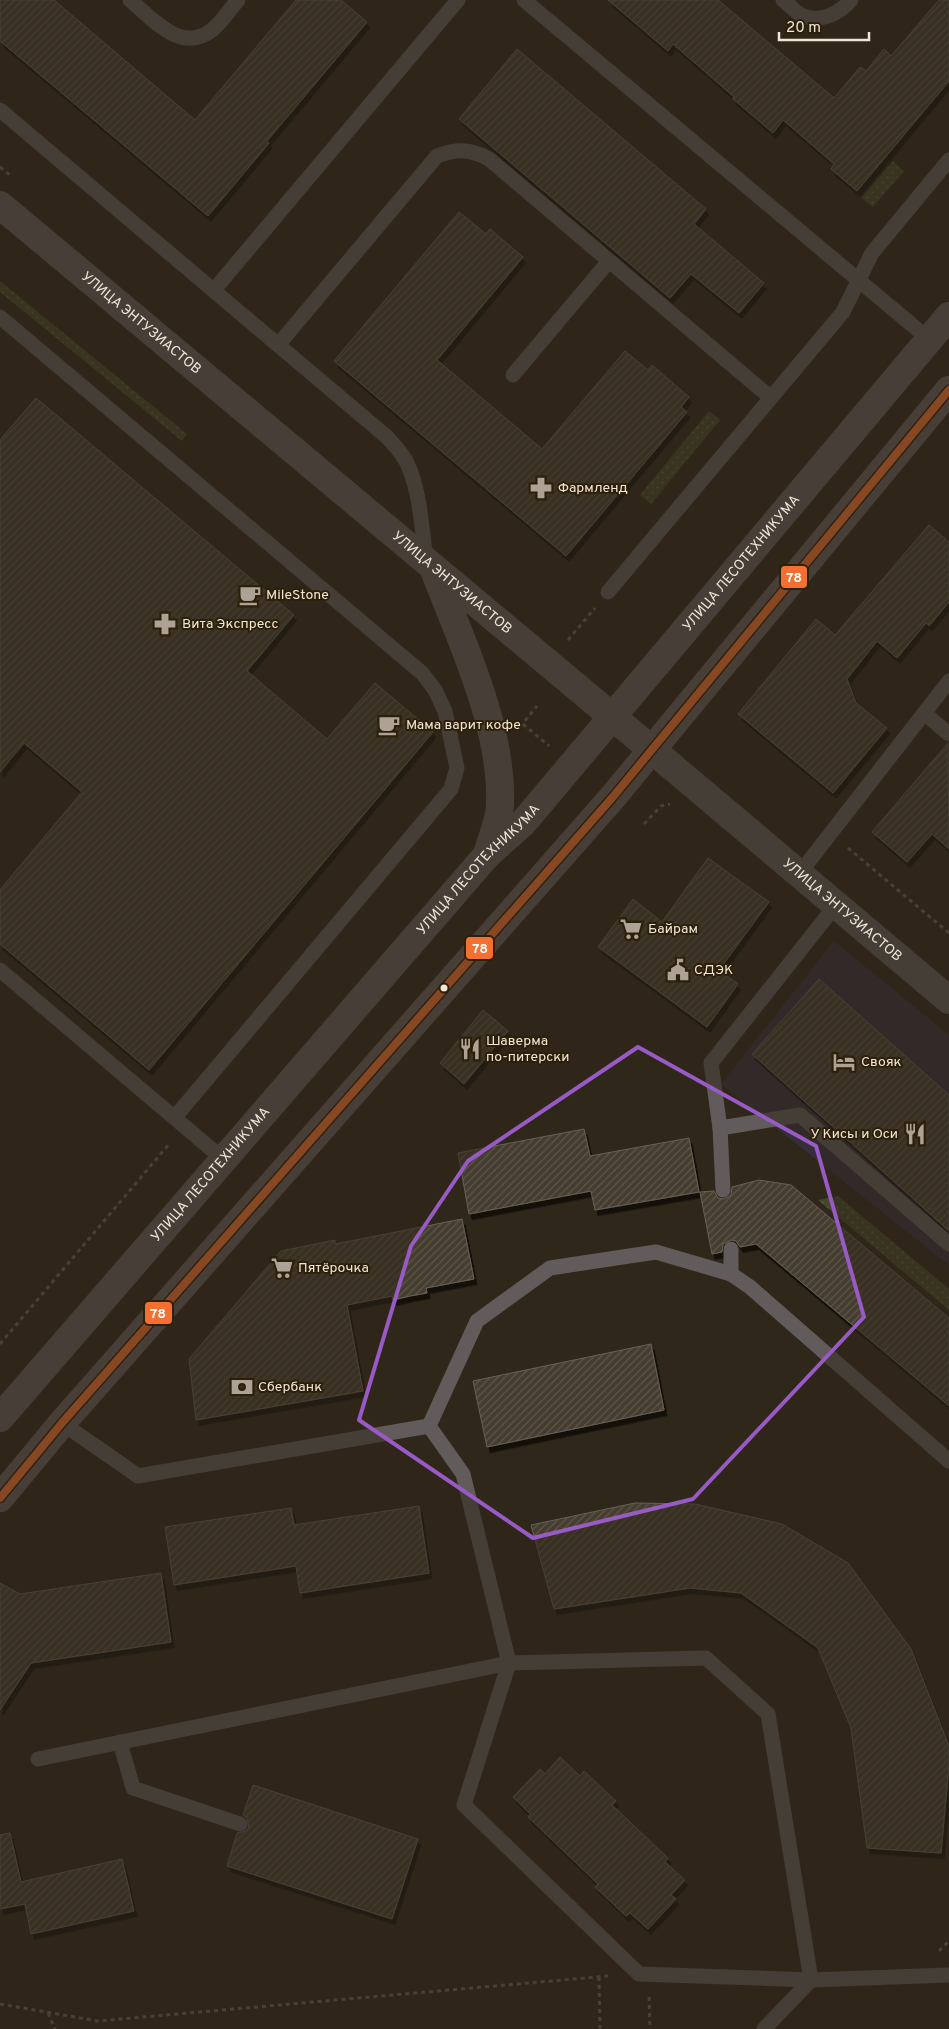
<svg xmlns="http://www.w3.org/2000/svg" width="949" height="2029" font-family="Overpass,sans-serif">
<style>
.commercial{fill:#352e3b}
.grass{fill:url(#grass-dots)}
.building{fill:url(#building-hatch);stroke:#686156;filter:url(#shadow)}
.lines{fill:none;stroke-linecap:round;stroke-linejoin:round}
.path{stroke:#686260;stroke-width:3;stroke-dasharray:4 4;stroke-linecap:butt}
.service{stroke:#615b5b;stroke-width:15}
.tertiary{stroke:#615b5b;stroke-width:28}
.secondary{stroke:#655c5b;stroke-width:28}
.bus-1-casing{stroke:#2d1f08;stroke-width:11}
.bus-1{stroke:#f46f30;stroke-width:8}
.marked{fill:none;stroke:#985ac5;stroke-width:4;stroke-linejoin:round}
.bus-dot{fill:#f0e6d8;stroke:#2d1f08;stroke-width:2}
.labels{text-anchor:middle;dominant-baseline:central;stroke-width:4;stroke-linejoin:round;paint-order:stroke}
.street-label{font-size:14px;fill:#f0e6d8;stroke:#2d1f08}
.poi-label{font-size:14px;fill:#f0e6d8;stroke:#2d1f08;text-anchor:start}
.line-badge{stroke:#2d1f08;stroke-width:2}
.badge-label{font-size:14px;text-anchor:middle;font-weight:bold;fill:#fff}
</style>
<defs>
<pattern id="grass-dots" width="8" height="8" patternUnits="userSpaceOnUse" patternTransform="scale(1.25)"><rect width="8" height="8" fill="#434629"/><path d="M2 2h.1M6 6h.1" fill="none" stroke="#5e6147" stroke-width="1.8" stroke-linecap="round"/></pattern>
<pattern id="building-hatch" width="6" height="6" patternUnits="userSpaceOnUse" patternTransform="scale(1.25)"><rect width="6" height="6" fill="#443c2f"/><path d="M-1 1l2-2M0 6l6-6M5 7l2-2" fill="none" stroke="#5f584c"/></pattern>
<filter id="shadow"><feDropShadow dx="3" dy="5.5" stdDeviation="0" flood-color="#0009"/></filter>
</defs>
<rect width="100%" height="100%" fill="#2f271a"/>
<!-- commercial -->
<polygon class="commercial" points="834,941 949,1035 949,1265 721,1084"/>
<!-- grass -->
<g class="grass">
<polygon points="893,161 904,171 873,207 861,198"/>
<polygon points="0,281 187,434 182,441 0,292"/>
<polygon points="709,411 720,420 651,504 640,495"/>
<polygon points="838,1196 949,1289 949,1310 818,1200"/>
</g>
<!-- building -->
<g class="building">
<polygon points="0,0 54,0 195,120 296,0 341,0 367,22 267,141 269,143 208,216 0,41"/>
<polygon points="608,0 718,0 834,98 860,67 866,71 884,49 891,56 939,0 949,0 949,81 857,191 831,169 834,164 783,120 773,133 733,99 734,97 673,44 668,51"/>
<polygon points="517,49 706,209 694,224 764,283 739,313 691,274 670,298 459,119"/>
<polygon points="459,212 486,234 490,229 523,257 437,360 542,449 625,351 648,370 652,365 689,397 681,407 687,412 566,556 334,361"/>
<polygon points="36,398 294,615 247,671 327,739 375,683 433,732 149,1070 0,944 0,890 82,792 24,743 0,772 0,440"/>
<polygon points="929,525 949,542 949,602 929,626 926,623 897,658 877,641 847,679 856,703 887,728 833,793 738,714 816,619 835,635"/>
<polygon points="948,743 949,849 932,834 907,862 872,832"/>
<polygon points="708,858 769,902 719,970 738,984 707,1027 598,947 633,899 662,922"/>
<polygon points="819,979 949,1095 949,1231 752,1054"/>
<polygon points="483,1010 508,1031 464,1084 440,1063"/>
<polygon points="584,1129 590,1156 689,1138 699,1192 595,1210 591,1191 469,1214 458,1153"/>
<polygon points="759,1180 791,1185 949,1318 949,1406 756,1244 740,1247 736,1241 731,1240 723,1244 722,1252 712,1254 700,1192 714,1191 718,1198 724,1199 731,1195 732,1187"/>
<polygon points="462,1219 474,1279 426,1288 427,1293 410,1296 393,1300 392,1296 347,1305 363,1391 196,1420 189,1359 281,1251 335,1240 335,1244"/>
<polygon points="651,1344 664,1410 487,1447 473,1381"/>
<polygon points="635,1503 695,1504 782,1524 848,1563 911,1649 949,1746 949,1766 941,1853 867,1848 851,1728 818,1648 741,1593 690,1588 554,1609 531,1525"/>
<polygon points="419,1506 429,1573 300,1593 296,1566 174,1585 165,1527 291,1508 294,1525"/>
<polygon points="161,1573 171,1642 31,1663 0,1710 0,1583 20,1594"/>
<polygon points="560,1757 580,1776 584,1771 616,1801 612,1805 668,1858 665,1862 685,1880 671,1895 676,1899 648,1929 630,1913 626,1916 595,1887 598,1884 528,1817 530,1814 513,1797 540,1769 545,1774"/>
<polygon points="253,1785 418,1839 392,1919 227,1866 237,1833 246,1831 249,1827 247,1818 243,1815"/>
<polygon points="10,1833 21,1882 122,1859 134,1911 31,1934 25,1904 0,1909 0,1835"/>
</g>
<g class="lines">
<!-- path -->
<g class="path">
<polyline points="0,167 11,176"/>
<polyline points="568,640 595,608"/>
<polyline points="523,724 549,746"/>
<polyline points="520,727 537,706"/>
<polyline points="644,824 661,806 670,804"/>
<polyline points="848,848 949,933"/>
<polyline points="0,1344 170,1143"/>
<polyline points="939,1951 949,1941"/>
<polyline points="599,1977 600,2029"/>
<polyline points="649,1997 650,2029"/>
<polyline points="0,2004 98,2021 608,1976"/>
<polyline points="48,2013 55,2029"/>
</g>
<!-- service -->
<g class="service">
<path d="M130,0C153,19 181,54 212,30C222,22 230,9 238,0"/>
<polyline points="524,0 930,340"/>
<path d="M783,0C788,4 793,9 798,13C816,25 838,15 851,0"/>
<path d="M0,110L387,437C394,445 401,452 406,461C420,488 422,530 426,561"/>
<polyline points="214,290 458,0"/>
<polyline points="0,317 422,673 435,690 445,711 457,768 451,789 175,1117"/>
<path d="M278,345L437,156C457,148 471,149 489,159L771,398"/>
<polyline points="513,375 609,261"/>
<polyline points="608,592 843,312 872,253 949,160"/>
<polyline points="924,713 949,734"/>
<polyline points="799,874 949,681"/>
<polyline points="0,970 223,1159"/>
<polyline points="720,1128 800,1115 949,1244"/>
<polyline points="723,1190 720,1128 711,1063 836,905"/>
<polyline points="731,1249 731,1274"/>
<polyline points="62,1423 138,1476 429,1426 463,1474 509,1663 464,1805 639,1974 811,1980 949,1975"/>
<polyline points="429,1426 477,1321 550,1268 656,1252 731,1274 750,1287 949,1461"/>
<polyline points="120,1742 133,1788 240,1824"/>
<polyline points="38,1759 509,1663 706,1658 768,1714 811,1980 764,2029"/>
</g>
<!-- tertiary -->
<path class="tertiary" id="s1" d="M651,749L949,1000"/>
<!-- secondary -->
<g class="secondary">
<path id="s2" d="M0,205L651,749"/>
<path d="M434,570C461,640 503,728 500,804C500,820 491,839 487,855"/>
<path id="s3" d="M0,1418L487,855L523,823L949,316"/>
<polyline points="0,1498 62,1423 612,798 949,390"/>
</g>
<!-- bus-1 casing -->
<g class="bus-1-casing">
<polyline id="bus-1" points="0,1498 62,1423 612,798 949,390"/>
</g>
<!-- bus-1 -->
<use href="#bus-1" class="bus-1"/>
</g>
<!-- marked area -->
<path d="M0 0H949V2029H0ZM638,1047L816,1146L864,1317L693,1499L533,1538L359,1420L411,1246L468,1161Z" fill="#2f271a" fill-opacity=".55" fill-rule="evenodd"/>
<path class="marked" d="M638,1047L816,1146L864,1317L693,1499L533,1538L359,1420L411,1246L468,1161Z"/>
<!-- icons -->
<defs>
<g id="pharmacy-bare" transform="scale(1.725)"><path d="M-2-6h4v4h4v4h-4v4h-4v-4h-4v-4h4Z" fill="#aca396" stroke="#2d1f08" stroke-width="2.5" paint-order="stroke"/></g>
<g id="cafe-bare" transform="scale(1.725)"><path d="M-5.5-4.5H6V0H3Q3 3.5 0 3.5H-2.5Q-5.5 3.5-5.5 0ZM3-3.2v2h1.7v-2ZM-6 4.5H4V6H-6Z" fill="#aca396" stroke="#2d1f08" stroke-width="2.5" paint-order="stroke"/></g>
<g id="supermarket-bare" transform="scale(1.725)"><path d="M-6-5.5h2.5l.6 2H6L4.5 2H-2.5L-4.4-4H-6ZM-1.5 3.2a1.3 1.3 0 1 0 .1 0ZM3 3.2a1.3 1.3 0 1 0 .1 0Z" fill="#aca396" stroke="#2d1f08" stroke-width="2.5" paint-order="stroke"/></g>
<g id="civic-bare" transform="scale(1.725)"><path d="M-.6-6.5H3V-4.5H.6V-3L4-1V1h2V6H-6V1h2V-1L-.6-3ZM-1.2 2.5V6h2.4V2.5Z" fill="#aca396" stroke="#2d1f08" stroke-width="2.5" paint-order="stroke"/></g>
<g id="restaurant-bare" transform="scale(1.725)"><path d="M-5-6h1v4h1v-4h1v4h1v-4h1v5L-1.5 .5V6h-2V.5L-5-1ZM5-6V6H3V1.5H1.5Q1.5-4 5-6Z" fill="#aca396" stroke="#2d1f08" stroke-width="2.5" paint-order="stroke"/></g>
<g id="hotel-bare" transform="scale(1.725)"><path d="M-6-4.5h1.5V1H6V5H4.5V3h-9V5H-6ZM-4 0a1.8 1.8 0 1 1 3.6 0ZM.5 0V-2.5h3Q6-2.5 6 0Z" fill="#aca396" stroke="#2d1f08" stroke-width="2.5" paint-order="stroke"/></g>
<g id="bank-bare" transform="scale(1.725)"><path d="M-6-4H6V4H-6ZM0-2.3a2.3 2.3 0 1 0 0 4.6a2.3 2.3 0 1 0 0-4.6Z" fill="#aca396" stroke="#2d1f08" stroke-width="2.5" paint-order="stroke"/></g>
</defs>
<g fill-rule="evenodd">
<use href="#pharmacy-bare" x="541" y="488"/>
<use href="#cafe-bare" x="250" y="595"/>
<use href="#pharmacy-bare" x="165" y="624"/>
<use href="#cafe-bare" x="389" y="725"/>
<use href="#supermarket-bare" x="631" y="929"/>
<use href="#civic-bare" x="678" y="970"/>
<use href="#restaurant-bare" x="470" y="1049"/>
<use href="#hotel-bare" x="844" y="1062"/>
<use href="#restaurant-bare" x="915" y="1134"/>
<use href="#supermarket-bare" x="282" y="1268"/>
<use href="#bank-bare" x="242" y="1387"/>
</g>
<!-- markers -->
<circle class="bus-dot" cx="444" cy="988" r="4.5"/>
<g class="labels">
<!-- street labels -->
<g class="street-label">
<text stroke="none"><textPath href="#s2" startOffset="184">УЛИЦА ЭНТУЗИАСТОВ</textPath></text>
<text stroke="none"><textPath href="#s3" startOffset="1132">УЛИЦА ЛЕСОТЕХНИКУМА</textPath></text>
<text stroke="none"><textPath href="#s2" startOffset="589">УЛИЦА ЭНТУЗИАСТОВ</textPath></text>
<text stroke="none"><textPath href="#s3" startOffset="728">УЛИЦА ЛЕСОТЕХНИКУМА</textPath></text>
<text stroke="none"><textPath href="#s1" startOffset="250">УЛИЦА ЭНТУЗИАСТОВ</textPath></text>
<text stroke="none"><textPath href="#s3" startOffset="322">УЛИЦА ЛЕСОТЕХНИКУМА</textPath></text>
</g>
<!-- poi labels -->
<g class="poi-label">
<text x="558" y="488">Фармленд</text>
<text x="266" y="595">MileStone</text>
<text x="182" y="624">Вита Экспресс</text>
<text x="406" y="725">Мама варит кофе</text>
<text x="648" y="929">Байрам</text>
<text x="694" y="970">СДЭК</text>
<text x="486" y="1041">Шаверма<tspan x="486" dy="16">по-питерски</tspan></text>
<text x="861" y="1062">Свояк</text>
<text x="898" y="1134" text-anchor="end">У Кисы и Оси</text>
<text x="298" y="1268">Пятёрочка</text>
<text x="258" y="1387">Сбербанк</text>
</g>
</g>
<g class="line-badge">
<rect x="780" y="565" width="28" height="24" rx="5" fill="#f46f30"/>
<rect x="465" y="936" width="29" height="24" rx="5" fill="#f46f30"/>
<rect x="144" y="1301" width="29" height="24" rx="5" fill="#f46f30"/>
</g>
<g class="badge-label">
<text x="794" y="582">78</text>
<text x="480" y="953">78</text>
<text x="158" y="1318">78</text>
</g>
<!-- scale -->
<path d="M779 32v8h90v-8" fill="none" stroke="#f0e6d8" stroke-width="2.5"/>
<text x="786" y="32" font-size="15" fill="#f0e6d8" stroke="#2d1f08" stroke-width="4" paint-order="stroke">20 m</text>
</svg>
